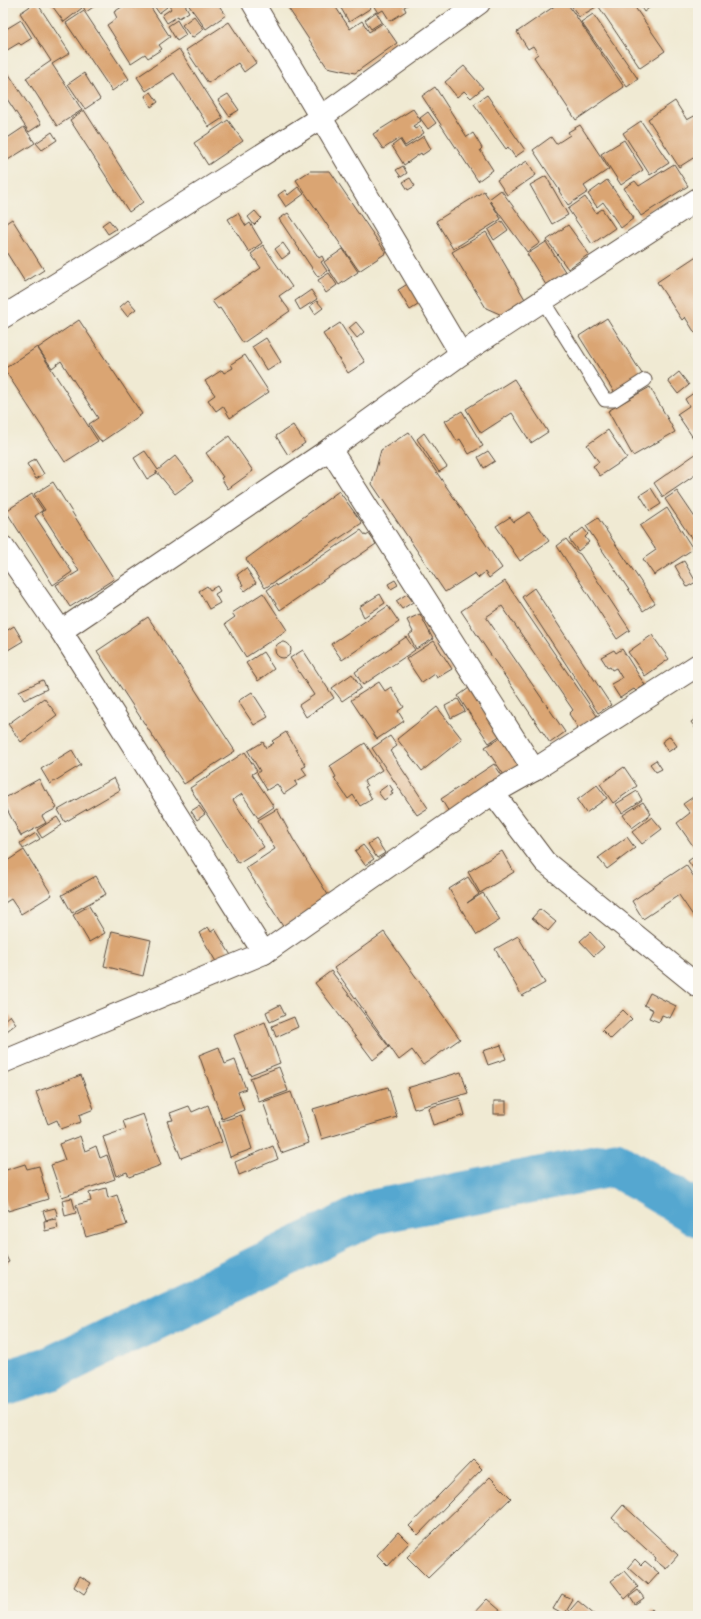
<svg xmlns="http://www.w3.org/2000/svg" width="701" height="1619" font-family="'Old Standard TT',serif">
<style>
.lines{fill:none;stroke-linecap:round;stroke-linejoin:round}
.river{stroke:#55a7d0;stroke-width:45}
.building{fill:#daa573}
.service-casing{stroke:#564739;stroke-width:15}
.minor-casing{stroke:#564739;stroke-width:24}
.service{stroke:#fff;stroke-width:13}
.minor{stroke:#fff;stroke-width:22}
</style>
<rect width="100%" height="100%" fill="#f7f3e8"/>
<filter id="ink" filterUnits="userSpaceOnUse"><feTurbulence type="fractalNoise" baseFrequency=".025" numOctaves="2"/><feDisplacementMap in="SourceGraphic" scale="8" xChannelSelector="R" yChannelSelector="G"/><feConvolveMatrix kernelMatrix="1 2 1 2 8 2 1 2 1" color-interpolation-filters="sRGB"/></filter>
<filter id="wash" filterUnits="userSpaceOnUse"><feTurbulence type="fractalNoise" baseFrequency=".012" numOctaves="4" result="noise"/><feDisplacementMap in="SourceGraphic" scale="16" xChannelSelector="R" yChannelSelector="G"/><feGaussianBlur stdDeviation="0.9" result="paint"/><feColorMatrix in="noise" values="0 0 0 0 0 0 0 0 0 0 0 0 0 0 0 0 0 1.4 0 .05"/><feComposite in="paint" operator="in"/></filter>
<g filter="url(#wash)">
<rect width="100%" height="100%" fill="#f0ead3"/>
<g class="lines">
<!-- river -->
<polyline class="river" points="3,1383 52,1368 373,1212 615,1164 698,1214"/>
</g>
<g id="blocks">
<!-- building -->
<g class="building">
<polygon points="35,3 37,3 70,53 52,64 82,110 57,126 26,78 51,61 20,13"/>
<polygon points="50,3 78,3 82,8 64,22"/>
<polygon points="81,3 99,3 86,12"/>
<polygon points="128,3 130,3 134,8 141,3 148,3 170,37 159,45 162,49 148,58 145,54 131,63 107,25 117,18 114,12"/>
<polygon points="152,3 169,3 166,5 167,7 159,13"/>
<polygon points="175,3 184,3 189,12 179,18 178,16 167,23 162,15 171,9 169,6"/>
<polygon points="187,3 217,3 226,15 206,29"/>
<polygon points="285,3 333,3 350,29 362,21 369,32 383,23 397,43 355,73 327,67"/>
<polygon points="338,3 368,3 371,8 349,22"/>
<polygon points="375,3 411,3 404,7 406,11 390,21 383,10 378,13 373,5"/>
<polygon points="559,3 567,3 624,87 576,120 534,57 538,54 533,46 528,49 517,32"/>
<polygon points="574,3 593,3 596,7 579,17 571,5"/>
<polygon points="598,3 632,3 665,51 640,68 597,4"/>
<polygon points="638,3 652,3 653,5 644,12"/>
<polygon points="84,11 129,79 112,91 66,23"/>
<polygon points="376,12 382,22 371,29 365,20"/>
<polygon points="593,14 638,79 627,87 581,22"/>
<polygon points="194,16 204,29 192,38 182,25"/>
<polygon points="21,20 32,38 21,45 19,43 4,52 3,31"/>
<polygon points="177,20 186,35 177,41 168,26"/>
<polygon points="229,22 256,63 244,72 238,63 208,83 186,50"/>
<polygon points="179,49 223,118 209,127 174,73 146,91 137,77"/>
<polygon points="3,65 41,124 29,132 3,93"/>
<polygon points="464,66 483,88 471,98 464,91 457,97 445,82"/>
<polygon points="84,73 100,99 85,109 68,84"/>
<polygon points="435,87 467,137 473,133 482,148 480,150 493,170 478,181 422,96"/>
<polygon points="151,92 158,102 151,107 145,96"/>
<polygon points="228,94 239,110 229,116 218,100"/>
<polygon points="487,95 525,150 515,157 508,147 506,149 474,104"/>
<polygon points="675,101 687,120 698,114 698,155 679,167 648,119"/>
<polygon points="413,109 421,121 413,126 415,129 420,126 424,133 405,146 400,138 383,149 373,134"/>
<polygon points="84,110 143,202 129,212 70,120"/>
<polygon points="428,112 436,123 428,129 420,118"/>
<polygon points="228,120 243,141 208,165 194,143"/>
<polygon points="641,121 669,163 650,175 623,133"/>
<polygon points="580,125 609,169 584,186 588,192 568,205 559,191 560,191 533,150 551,137 556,144 570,135 568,132"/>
<polygon points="24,127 35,143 3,163 3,141"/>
<polygon points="52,132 57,140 42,150 36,143"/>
<polygon points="424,136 431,149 422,155 421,153 404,165 392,146 400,140 405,148"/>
<polygon points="624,140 643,170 621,185 601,154"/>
<polygon points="527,161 536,175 507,195 497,180"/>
<polygon points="674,164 688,186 641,216 624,188 635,181 639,186"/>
<polygon points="403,166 407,173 401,177 396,170"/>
<polygon points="310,171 330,171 386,253 359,271 296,180"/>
<polygon points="546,176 568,215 552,224 530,185"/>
<polygon points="410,178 415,186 408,190 403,182"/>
<polygon points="607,180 634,218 621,228 603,202 597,207 588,194"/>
<polygon points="298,187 304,194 286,207 278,195 285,190 288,195"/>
<polygon points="501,190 540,243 527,252 490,201 501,219 453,249 436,221 484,191 489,199"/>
<polygon points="585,197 596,213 602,209 615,228 592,244 568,209"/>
<polygon points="255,211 261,218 254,225 248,217"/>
<polygon points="238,213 246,226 250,223 262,243 249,252 228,219"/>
<polygon points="288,213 319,258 322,256 324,260 321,262 327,271 318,277 279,219"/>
<polygon points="12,219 44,270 25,282 3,247 3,225"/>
<polygon points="109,220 116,229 108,234 102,225"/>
<polygon points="502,221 508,230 494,240 488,230"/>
<polygon points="568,225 589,254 568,269 547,240"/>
<polygon points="486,232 526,301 502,315 486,308 452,252"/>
<polygon points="546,242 566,273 546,285 527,254"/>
<polygon points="283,243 290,253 282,259 275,249"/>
<polygon points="263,245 292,287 279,296 290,311 243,343 220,308 218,309 212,301 261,268 251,254"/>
<polygon points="343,249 358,272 339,285 324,262"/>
<polygon points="698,255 698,330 695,333 685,317 682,320 657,282"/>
<polygon points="329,273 337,285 326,293 318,280"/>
<polygon points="409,283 421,303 410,310 398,290"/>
<polygon points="311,290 317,299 300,310 295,301"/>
<polygon points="128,300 136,309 127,316 120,307"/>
<polygon points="317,301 323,308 315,314 310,306"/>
<polygon points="607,318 644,377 616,395 579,336"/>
<polygon points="79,320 142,414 101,442 89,424 98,418 61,361 52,368 38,348"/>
<polygon points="356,322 364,332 357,338 349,328"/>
<polygon points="340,323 365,362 348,373 323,334"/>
<polygon points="266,338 281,362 267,371 252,347"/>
<polygon points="37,347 98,441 65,462 4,369"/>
<polygon points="245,355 269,392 230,418 223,406 216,411 208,400 215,395 205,381 222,370 224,373 233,368 231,364"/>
<polygon points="679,372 689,385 678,394 668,381"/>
<polygon points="514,379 548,432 531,443 512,413 481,433 466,409"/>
<polygon points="650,387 675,432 633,456 608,411"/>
<polygon points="698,390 698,445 677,414 689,406 685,399"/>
<polygon points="462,411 483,446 469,454 460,439 457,441 445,421"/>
<polygon points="293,425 305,443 288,455 276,436"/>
<polygon points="608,430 627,458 600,476 593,466 599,462 587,445"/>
<polygon points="409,432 502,568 489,578 485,572 478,578 475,573 445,592 372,484 381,450"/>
<polygon points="424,433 447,467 439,472 417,439"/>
<polygon points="229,436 253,471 228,489 221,478 223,477 206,453"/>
<polygon points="145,451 158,470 175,456 194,480 175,494 156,471 157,473 147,479 134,458"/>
<polygon points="488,451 495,461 484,468 478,457"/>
<polygon points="697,453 698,455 698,473 663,497 654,483"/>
<polygon points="35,459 44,474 36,479 27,464"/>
<polygon points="53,482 114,579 70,607 56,585 79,571 41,512 45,510 34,494"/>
<polygon points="651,488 661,504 650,511 640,495"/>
<polygon points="339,491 362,523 265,588 246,559"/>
<polygon points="677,491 698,522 698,548 665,499"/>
<polygon points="32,494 43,510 35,516 72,572 53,585 6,511"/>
<polygon points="667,508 693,549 654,575 643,559 656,550 640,526"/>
<polygon points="529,512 549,541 520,561 496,526 510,517 514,522"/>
<polygon points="598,518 655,603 643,611 586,526"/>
<polygon points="583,528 588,534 585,537 589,542 578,551 569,539"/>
<polygon points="361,530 366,536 369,534 376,544 280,610 267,590 276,584 277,586"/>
<polygon points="566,539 576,552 580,554 630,630 617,639 557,546"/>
<polygon points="684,561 696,582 687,587 675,566"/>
<polygon points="246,568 256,583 245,591 241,586 243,585 237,575"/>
<polygon points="395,580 398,585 391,589 388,584"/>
<polygon points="505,581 597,716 579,729 569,714 573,710 502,606 486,617 565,732 550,743 461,611"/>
<polygon points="207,586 210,590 217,586 220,591 215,594 220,603 209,609 199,591"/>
<polygon points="534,588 611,705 598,713 522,597"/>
<polygon points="263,593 287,630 246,657 225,624 235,617 232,613"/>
<polygon points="380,594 385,603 364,617 359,607"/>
<polygon points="407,594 413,602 402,609 396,601"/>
<polygon points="388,606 399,622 342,660 331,644"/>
<polygon points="420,614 433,639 416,649 409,635 413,632 407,620"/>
<polygon points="148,617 235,751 184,784 97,651"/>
<polygon points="14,626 23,641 3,653 3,633"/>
<polygon points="652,635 669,659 645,676 628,652"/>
<polygon points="406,637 415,650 363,685 355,672"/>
<polygon points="434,641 452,669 437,678 435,674 422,683 406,659"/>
<circle cx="283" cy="650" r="8"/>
<polygon points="622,649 645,685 636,691 634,689 620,698 611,684 622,678 616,668 612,670 610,667 608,668 601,657 614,650 616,653"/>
<polygon points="303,650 334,698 306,717 299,705 314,695 290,658"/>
<polygon points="263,652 274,669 258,681 246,663"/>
<polygon points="352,674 361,688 342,701 332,688"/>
<polygon points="43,680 47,689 24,700 19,691"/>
<polygon points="379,682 385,691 391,687 404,707 398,711 404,721 377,739 351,700"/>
<polygon points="469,688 501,735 489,743 458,696"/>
<polygon points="252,692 268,717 254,725 238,701"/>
<polygon points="44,698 57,715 21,742 8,724"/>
<polygon points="458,699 465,711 451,718 445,706"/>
<polygon points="437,707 462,739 422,771 397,739"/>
<polygon points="698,717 698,732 691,722"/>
<polygon points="286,732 306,766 302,768 307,775 295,782 297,785 284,794 277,784 267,790 257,773 260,771 248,751 263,742 266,748 274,743 272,741"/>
<polygon points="390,736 397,746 390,751 428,808 417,815 372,748"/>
<polygon points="503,736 521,764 504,775 485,747"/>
<polygon points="670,736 677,746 668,752 662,742"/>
<polygon points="365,743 382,770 364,781 367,786 365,787 372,799 360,806 353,795 348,799 334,778 336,777 330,766"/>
<polygon points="72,750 81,765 50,784 41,769"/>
<polygon points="245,752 257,771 252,774 274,807 258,818 242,794 233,800 264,847 238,863 190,788"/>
<polygon points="656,760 662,769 656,772 650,764"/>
<polygon points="494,764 503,777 449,812 441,799"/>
<polygon points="624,767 637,786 613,803 600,784"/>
<polygon points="114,778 120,790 65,822 58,810"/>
<polygon points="39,779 45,791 47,790 57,808 42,816 46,823 21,836 3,802 3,799"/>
<polygon points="389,784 393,790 391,791 393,794 384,800 378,792"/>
<polygon points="597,785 607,798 586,813 577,800"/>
<polygon points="637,791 642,800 622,813 616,804"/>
<polygon points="696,795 698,797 698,848 696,850 677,823 690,813 683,804"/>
<polygon points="643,802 651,814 632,828 623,815"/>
<polygon points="199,806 205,814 197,820 191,811"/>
<polygon points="277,809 293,839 330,898 284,928 246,868 275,849 258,820"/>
<polygon points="57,817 62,825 42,838 37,830"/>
<polygon points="652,817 662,829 642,844 632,832"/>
<polygon points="36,833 40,839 23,849 20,843"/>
<polygon points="627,837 635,848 607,869 598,858"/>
<polygon points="376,839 385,853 377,858 368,844"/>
<polygon points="363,845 374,859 365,865 355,851"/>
<polygon points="24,850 52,895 21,914 11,899 3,904 3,857 4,856 7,861"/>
<polygon points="502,851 514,872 480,893 468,872"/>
<polygon points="698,854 698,875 688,861"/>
<polygon points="686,865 698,883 698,914 694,917 679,895 643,919 632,901"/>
<polygon points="96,876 106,894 72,913 62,895"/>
<polygon points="468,877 479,894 467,903 483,893 500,920 477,935 449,889"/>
<polygon points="89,906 105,933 89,942 73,915"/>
<polygon points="540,909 556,922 548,931 532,918"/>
<polygon points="208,927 211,932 215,929 232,957 218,965 199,933"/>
<polygon points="112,931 151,940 143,976 104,966"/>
<polygon points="384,932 460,1039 423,1065 412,1050 399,1060 334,968"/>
<polygon points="590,932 604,947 594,956 580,941"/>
<polygon points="518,936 545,983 522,996 495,949"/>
<polygon points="331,971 389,1047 373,1060 315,983"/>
<polygon points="650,993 676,1006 670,1018 662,1015 659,1022 649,1018 653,1010 644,1005"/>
<polygon points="280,1005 285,1015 270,1022 266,1012"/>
<polygon points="623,1010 632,1019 611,1039 602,1030"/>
<polygon points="10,1015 16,1024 3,1034 3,1021"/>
<polygon points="294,1017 298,1027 276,1037 272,1026"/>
<polygon points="265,1022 280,1063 250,1075 234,1035"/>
<polygon points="501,1045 506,1059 488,1065 483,1051"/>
<polygon points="219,1047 225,1064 235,1060 246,1089 238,1092 244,1110 222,1119 199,1055"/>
<polygon points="279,1067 288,1091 259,1102 250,1078"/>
<polygon points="461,1072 468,1093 414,1109 407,1088"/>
<polygon points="81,1075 94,1109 79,1115 81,1122 61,1129 57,1120 48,1124 36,1092"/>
<polygon points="388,1087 397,1117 322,1139 313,1109"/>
<polygon points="291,1092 309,1143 281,1153 263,1102"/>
<polygon points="460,1098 465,1115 433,1125 428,1108"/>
<rect x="494" y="1101" width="12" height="13"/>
<polygon points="208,1105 222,1142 181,1158 167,1121 173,1120 170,1113 189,1106 192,1112"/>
<polygon points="143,1114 161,1165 129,1177 127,1172 116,1176 103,1137 126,1129 123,1121"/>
<polygon points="241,1115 252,1149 230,1157 219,1122"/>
<polygon points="80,1136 85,1151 96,1146 100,1158 107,1155 115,1179 62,1197 51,1165 65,1160 59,1144"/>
<polygon points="273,1146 278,1159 239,1175 235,1162"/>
<polygon points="25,1164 27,1169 39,1166 48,1199 8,1211 3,1192 3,1171"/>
<polygon points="106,1188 108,1198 117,1195 127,1225 86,1237 76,1205 91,1201 89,1193"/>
<polygon points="72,1198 76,1213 65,1216 62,1200"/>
<polygon points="55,1208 58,1216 46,1220 43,1211"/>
<polygon points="56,1219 58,1228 45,1231 44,1221"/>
<polygon points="3,1250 9,1262 3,1265"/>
<polygon points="473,1460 482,1469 418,1535 409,1526"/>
<polygon points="490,1477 511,1498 428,1578 407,1557"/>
<polygon points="623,1505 678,1555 666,1569 655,1560 656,1558 612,1518"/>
<polygon points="398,1532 409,1543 388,1566 377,1555"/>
<polygon points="635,1559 641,1565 645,1561 659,1573 648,1585 628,1567"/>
<polygon points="624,1571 638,1587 625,1599 611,1581"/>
<polygon points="80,1576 91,1583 84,1594 74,1587"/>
<polygon points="638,1590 644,1598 635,1604 630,1596"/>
<polygon points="562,1594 573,1600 564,1615 553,1609"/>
<polygon points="487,1599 501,1611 496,1616 471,1616"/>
<polygon points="578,1601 596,1616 565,1616"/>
<polygon points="652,1609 657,1616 644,1616"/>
</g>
</g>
</g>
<g filter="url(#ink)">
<use href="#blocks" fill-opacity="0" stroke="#564739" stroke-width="1"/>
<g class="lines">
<!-- service casing -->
<g class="service-casing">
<polyline id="service" points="543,301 605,400 614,400 645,380"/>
</g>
<!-- minor casing -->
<g class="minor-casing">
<g id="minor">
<polyline points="253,3 461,354"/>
<polyline points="3,317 91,263 320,118 479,3"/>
<polyline points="330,449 534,770"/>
<polyline points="3,547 61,631 264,953"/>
<polyline points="61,631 330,449 461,354 698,199"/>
<polyline points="493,793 545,862 698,986"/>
<polyline points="3,1062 264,953 493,793 534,770 698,665"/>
</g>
</g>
<!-- service -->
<use href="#service" class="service"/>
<!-- minor -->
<use href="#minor" class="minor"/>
</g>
</g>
<!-- margin -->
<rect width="701" height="1619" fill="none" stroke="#f7f3e8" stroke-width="16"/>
</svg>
